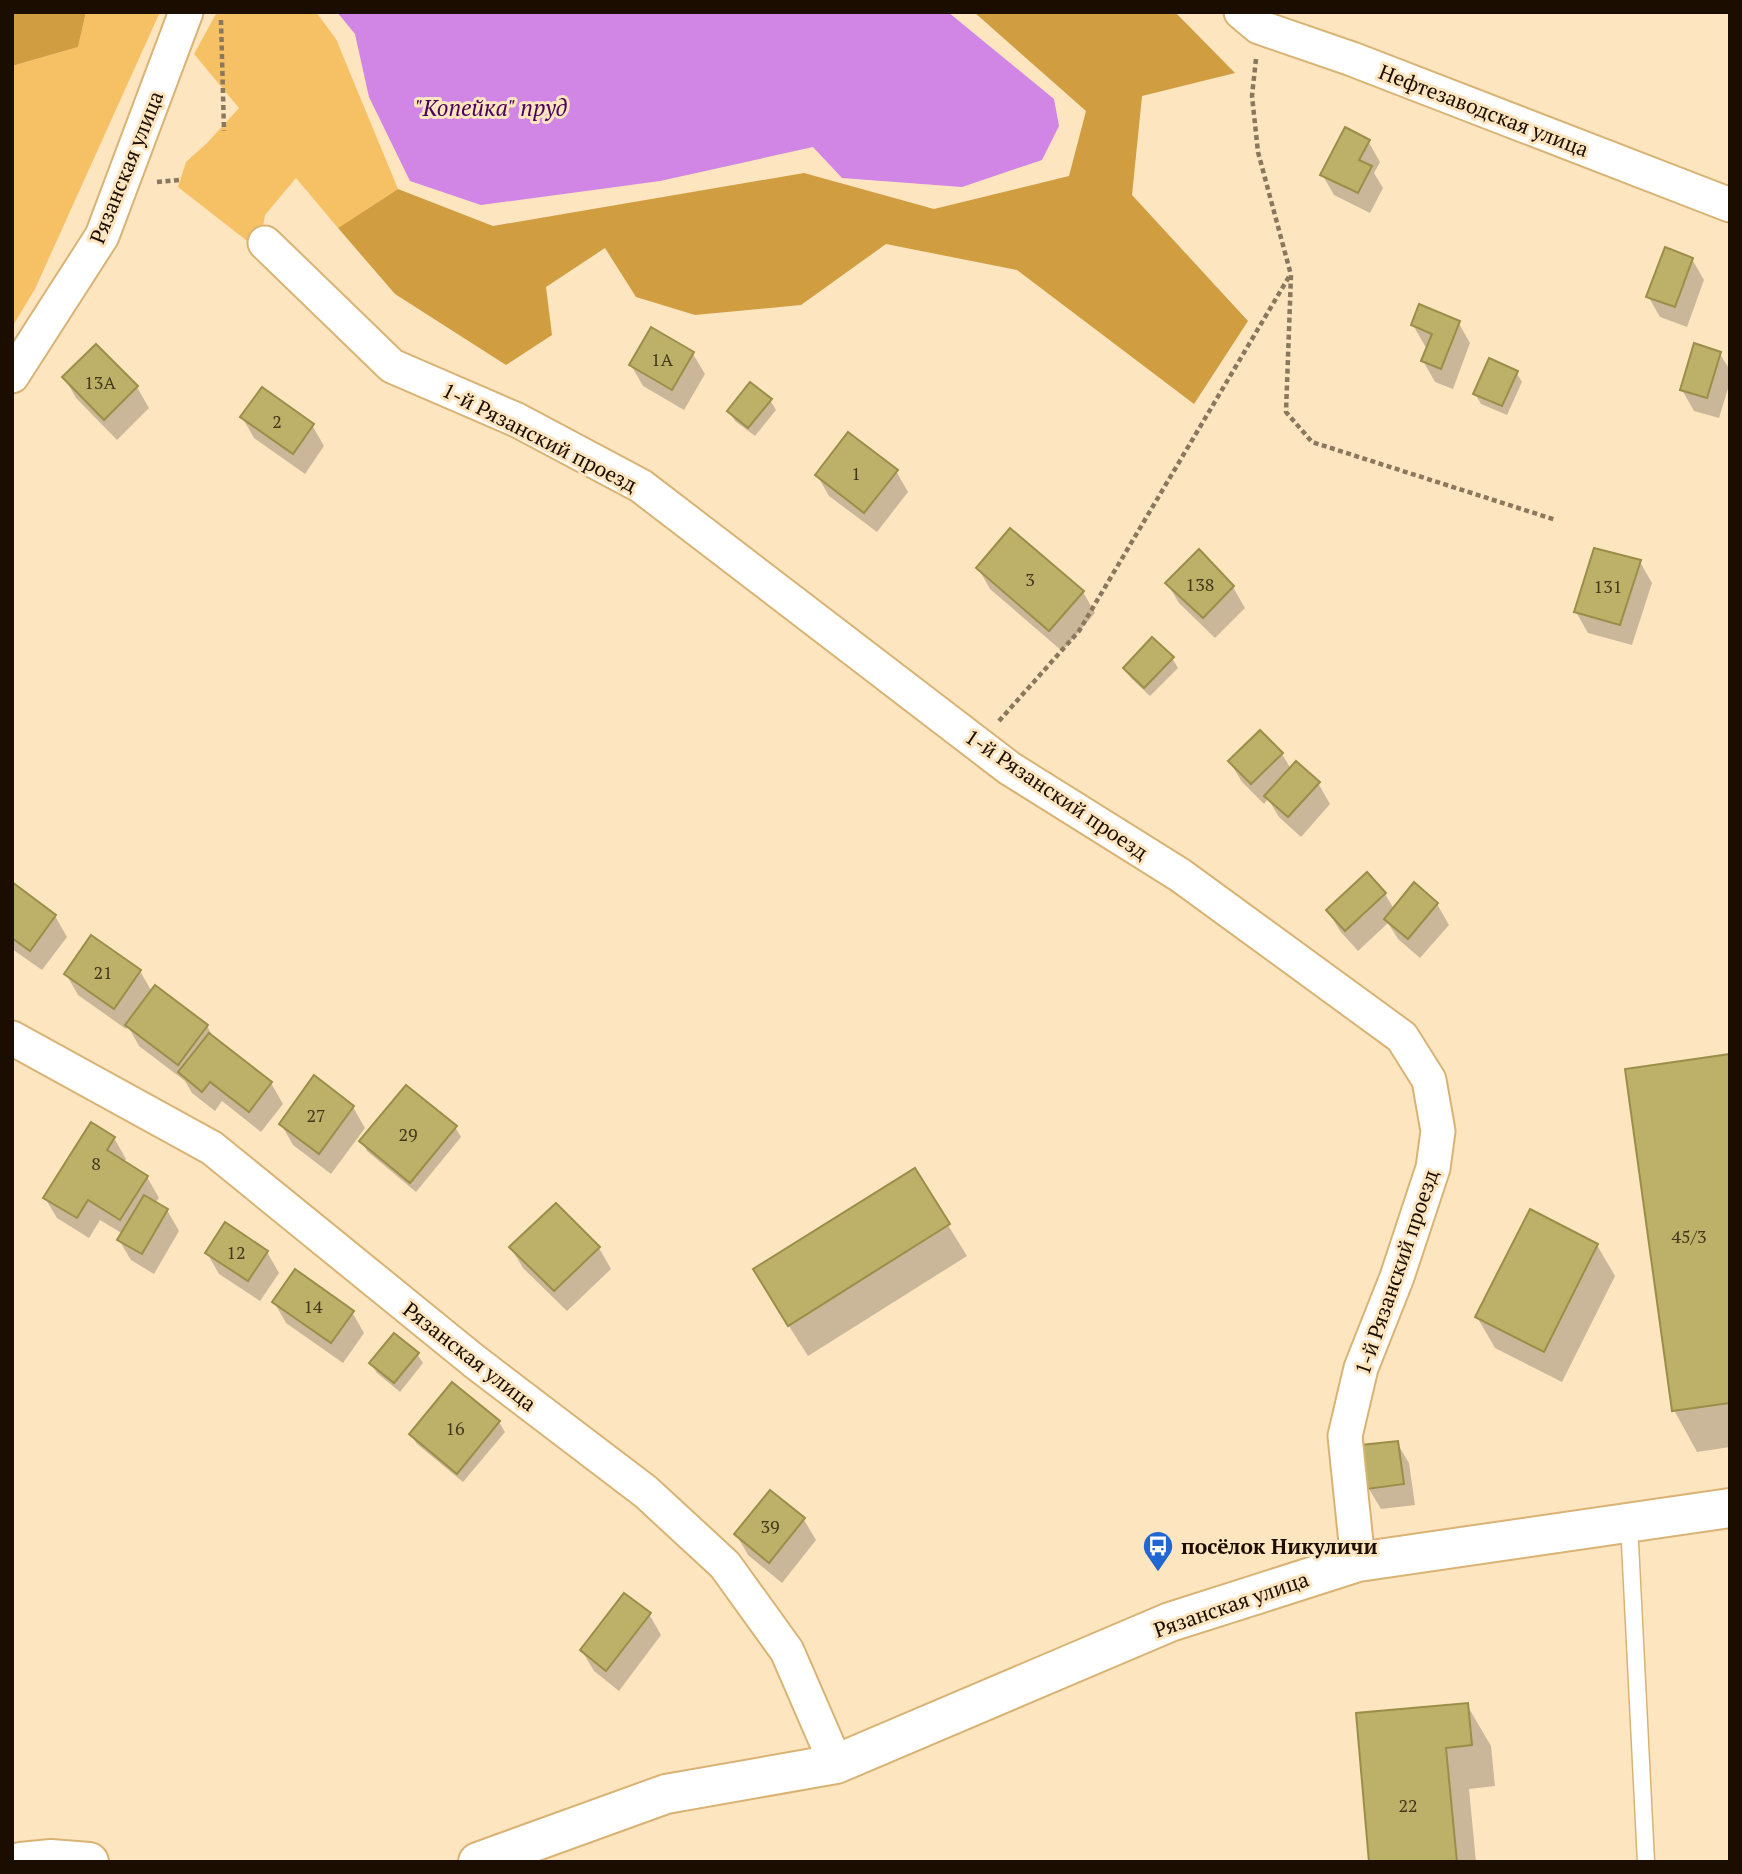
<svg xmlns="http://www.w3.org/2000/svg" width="1742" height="1874" font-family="'PT Serif',serif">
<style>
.green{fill:#f6c165}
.forest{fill:#d09d41}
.water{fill:#d185e4}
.shadow{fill:#0003}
.building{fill:#bdb16a;stroke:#9b8e48;stroke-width:2}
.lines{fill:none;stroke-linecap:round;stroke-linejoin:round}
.lane-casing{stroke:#d9b374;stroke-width:19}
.street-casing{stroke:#d9b374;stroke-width:37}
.secondary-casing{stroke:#d9b374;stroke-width:42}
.path{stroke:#89775e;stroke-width:4.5;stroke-dasharray:5 3.5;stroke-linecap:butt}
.lane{stroke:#fff;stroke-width:16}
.street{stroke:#fff;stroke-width:33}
.secondary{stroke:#fff;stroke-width:38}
.labels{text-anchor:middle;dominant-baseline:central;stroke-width:6;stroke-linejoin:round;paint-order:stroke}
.number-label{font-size:18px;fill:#44371a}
.street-label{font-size:21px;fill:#1b0e00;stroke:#fde5c0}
.poi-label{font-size:21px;font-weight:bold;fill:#1b0e00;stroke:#fde5c0;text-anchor:start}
.water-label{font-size:23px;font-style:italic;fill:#4a005a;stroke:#fde5c0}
</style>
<rect width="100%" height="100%" fill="#fde5c0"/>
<!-- green -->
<g class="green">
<polygon points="86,12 160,12 35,289 12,327 12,66 78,47"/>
<polygon points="217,12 316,12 336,39 398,189 338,228 296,178 265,215 262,233 251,244 178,187 186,162 207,143 239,108 194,54"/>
</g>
<!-- forest -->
<g class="forest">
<polygon points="12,12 86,12 78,47 12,66"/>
<polygon points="974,12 1175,12 1235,73 1142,96 1132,195 1248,321 1194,404 1017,270 886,244 801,305 695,315 636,297 605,248 546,287 552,335 506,365 395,294 338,228 398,189 493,226 804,173 934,209 1069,176 1086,111"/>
</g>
<!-- water -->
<polygon class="water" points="337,12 948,12 1054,99 1059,126 1042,160 962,187 842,178 813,147 660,181 481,205 410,181 369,97 355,34"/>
<!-- shadow -->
<g class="shadow">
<polygon points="1368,141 1380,162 1374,173 1383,188 1370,213 1334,195 1322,174"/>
<polygon points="1692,259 1704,280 1687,327 1660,317 1648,296"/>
<polygon points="1458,322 1470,343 1453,389 1435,382 1423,361 1428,348 1425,346 1413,325"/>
<polygon points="652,330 693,354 705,374 684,410 643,386 631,365"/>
<polygon points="96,346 137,387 149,408 117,440 76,398 64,377"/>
<polygon points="1720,354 1730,370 1730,382 1719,418 1694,411 1682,390"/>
<polygon points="1516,372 1522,382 1507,415 1481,404 1475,394"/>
<polygon points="770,400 776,410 755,436 735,421 729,411"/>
<polygon points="242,417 312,425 324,446 305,474 254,438"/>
<polygon points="896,471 908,492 877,532 829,496 817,475"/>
<polygon points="1199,551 1233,587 1245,608 1215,638 1179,603 1167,583"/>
<polygon points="1640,562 1652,583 1632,645 1588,633 1576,612"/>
<polygon points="978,568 1083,592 1095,613 1062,651 990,589"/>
<polygon points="1172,658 1178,668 1150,696 1131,678 1125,668"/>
<polygon points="1282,754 1291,769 1318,783 1330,804 1301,837 1279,817 1268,799 1264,804 1242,782 1230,762"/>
<polygon points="12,885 55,916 67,937 42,970 12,949"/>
<polygon points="1414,885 1437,904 1449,925 1420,958 1398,939 1388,923 1358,951 1340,931 1328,911 1385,894 1394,909"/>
<polygon points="140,971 152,992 207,1026 215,1040 271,1083 283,1104 261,1132 222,1101 215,1111 192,1093 185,1081 139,1046 128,1026 126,1029 78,995 66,974"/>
<polygon points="1730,1056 1730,1447 1697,1452 1674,1410"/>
<polygon points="353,1107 365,1128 331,1174 293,1145 281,1124"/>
<polygon points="455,1127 461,1137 416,1192 367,1151 362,1141"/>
<polygon points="114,1138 126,1159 124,1162 147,1177 159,1198 155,1203 167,1210 179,1231 154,1274 131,1260 119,1240 123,1234 100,1220 89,1238 57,1218 45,1198"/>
<polygon points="914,1170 967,1256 808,1356 773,1301"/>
<polygon points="1597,1245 1615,1276 1562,1382 1495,1348 1477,1317"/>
<polygon points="511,1248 599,1248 611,1269 567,1311 523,1268"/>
<polygon points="267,1252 279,1273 260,1301 219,1274 207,1253"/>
<polygon points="274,1302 352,1312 364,1333 343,1363 286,1323"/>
<polygon points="417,1354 423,1363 400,1392 377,1373 371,1363"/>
<polygon points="452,1384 499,1422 505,1432 463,1482 417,1444 411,1435"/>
<polygon points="1397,1443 1409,1463 1415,1505 1381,1509 1369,1489"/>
<polygon points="770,1492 804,1520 816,1540 782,1583 748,1555 736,1534"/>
<polygon points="649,1614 661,1635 619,1691 594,1671 582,1651"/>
<polygon points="1467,1705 1491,1746 1495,1786 1469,1789 1476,1862 1371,1862"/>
</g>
<!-- building -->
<g class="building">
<polygon points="1345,127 1370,140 1359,160 1372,166 1358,193 1320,175"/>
<polygon points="1665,247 1693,258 1675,307 1646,297"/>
<polygon points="1419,304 1460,321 1441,369 1421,361 1432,334 1411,325"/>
<polygon points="651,327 694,352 672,390 629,365"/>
<polygon points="1694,343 1721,352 1707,398 1680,390"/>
<polygon points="96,344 138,386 104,420 62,377"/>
<polygon points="1489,358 1518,371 1502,406 1473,394"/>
<polygon points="750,382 772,399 748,428 727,411"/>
<polygon points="262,387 314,424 293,454 240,417"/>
<polygon points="848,432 898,470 864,513 815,475"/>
<polygon points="1010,528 1084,591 1049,631 976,568"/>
<polygon points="1594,548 1641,560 1620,625 1574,612"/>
<polygon points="1199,549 1234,586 1203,618 1165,583"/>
<polygon points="1152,637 1174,657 1144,688 1123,668"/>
<polygon points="1260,730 1283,753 1251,784 1228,761"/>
<polygon points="1296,761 1320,782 1288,817 1264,796"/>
<polygon points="1367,872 1386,893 1345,931 1326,910"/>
<polygon points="12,882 56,915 30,951 12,938"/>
<polygon points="1414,882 1438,903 1408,939 1384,919"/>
<polygon points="91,935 141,970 114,1009 64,974"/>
<polygon points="155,985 208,1025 178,1065 125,1025"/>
<polygon points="209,1033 272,1082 249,1112 210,1082 202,1092 178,1072"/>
<polygon points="1730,1054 1730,1403 1672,1411 1625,1069"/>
<polygon points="314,1075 354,1106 319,1154 279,1124"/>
<polygon points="406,1085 457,1126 410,1183 359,1141"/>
<polygon points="91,1122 115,1137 107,1150 148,1176 120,1220 88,1200 77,1218 43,1198"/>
<polygon points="915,1168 950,1224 788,1326 753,1269"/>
<polygon points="144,1195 168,1209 142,1254 117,1240"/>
<polygon points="556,1203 600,1247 554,1291 509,1247"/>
<polygon points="1530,1209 1598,1244 1544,1352 1475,1317"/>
<polygon points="225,1222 268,1251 248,1281 205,1253"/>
<polygon points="295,1269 354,1311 331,1343 272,1302"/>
<polygon points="394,1333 419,1353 394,1383 369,1363"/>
<polygon points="452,1382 500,1421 457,1474 409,1434"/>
<polygon points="1398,1441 1404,1484 1367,1489 1361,1445"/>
<polygon points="770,1490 805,1518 769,1563 734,1534"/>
<polygon points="624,1593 651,1613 606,1671 580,1650"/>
<polygon points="1468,1703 1472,1745 1446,1748 1457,1862 1369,1862 1356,1713"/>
</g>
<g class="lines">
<!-- lane casing -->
<g class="lane-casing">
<polyline id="lane" points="1629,1523 1646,1862"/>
</g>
<!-- street casing -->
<g class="street-casing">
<g id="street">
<polyline points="1241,12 1259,27 1352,59 1730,205"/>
<polyline points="265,243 392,366 517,420 641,486 1009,768 1180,875 1402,1037 1429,1080 1438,1131 1433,1168 1397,1277 1361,1368 1345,1436 1358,1562"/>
<polyline points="12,376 102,236 186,12"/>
<polyline points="12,1038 212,1148 474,1361 646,1492 725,1565 787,1651 836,1764"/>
</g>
</g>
<!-- secondary casing -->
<g class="secondary-casing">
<g id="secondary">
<polyline points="21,1862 51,1859 89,1862"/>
<polyline points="478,1862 666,1794 836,1764 1170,1622 1358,1562 1730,1508"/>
</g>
</g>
<!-- path -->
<g class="path">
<polyline points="221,20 224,131"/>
<polyline points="1256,59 1252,96 1258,152 1291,275 1286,412 1312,442 1556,520"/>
<polyline points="157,182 180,180"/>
<polyline points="999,721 1079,631 1290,275"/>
</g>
<!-- lane -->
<use href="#lane" class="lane"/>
<!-- street -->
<use href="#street" class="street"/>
<!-- secondary -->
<use href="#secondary" class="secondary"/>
</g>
<!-- icons -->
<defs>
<g id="bus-pin" transform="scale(1.575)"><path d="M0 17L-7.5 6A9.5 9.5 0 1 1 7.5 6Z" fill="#2067d3" stroke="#fde5c0"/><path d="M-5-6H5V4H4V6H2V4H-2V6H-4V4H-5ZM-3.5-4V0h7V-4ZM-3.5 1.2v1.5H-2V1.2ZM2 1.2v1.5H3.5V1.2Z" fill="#fff"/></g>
</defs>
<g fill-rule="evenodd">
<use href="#bus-pin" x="1158" y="1546"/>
</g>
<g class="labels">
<!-- number labels -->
<g class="number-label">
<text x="662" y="359">1А</text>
<text x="100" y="382">13А</text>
<text x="277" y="421">2</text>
<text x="856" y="473">1</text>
<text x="1030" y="579">3</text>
<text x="1200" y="584">138</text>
<text x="1608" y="586">131</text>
<text x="103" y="972">21</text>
<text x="316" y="1115">27</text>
<text x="408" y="1134">29</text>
<text x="96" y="1163">8</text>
<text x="1689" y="1236">45/3</text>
<text x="236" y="1252">12</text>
<text x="313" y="1306">14</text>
<text x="455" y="1428">16</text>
<text x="770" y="1526">39</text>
<text x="1408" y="1805">22</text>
</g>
<!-- street labels -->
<g class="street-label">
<text transform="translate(1484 110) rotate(21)">Нефтезаводская улица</text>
<text transform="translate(126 167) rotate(-68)">Рязанская улица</text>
<text transform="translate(540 437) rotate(27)">1-й Рязанский проезд</text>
<text transform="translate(1057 794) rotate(34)">1-й Рязанский проезд</text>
<text transform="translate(1396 1272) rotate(-71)">1-й Рязанский проезд</text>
<text transform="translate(470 1356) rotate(38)">Рязанская улица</text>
<text transform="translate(1231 1604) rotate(-19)">Рязанская улица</text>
</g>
<!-- poi labels -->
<g class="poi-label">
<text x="1181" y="1546">посёлок Никуличи</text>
</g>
<!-- water labels -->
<g class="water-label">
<text x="491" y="107">"Копейка" пруд</text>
</g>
</g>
<!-- border -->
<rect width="1742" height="1874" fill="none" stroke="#1b0e00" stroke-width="28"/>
</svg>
